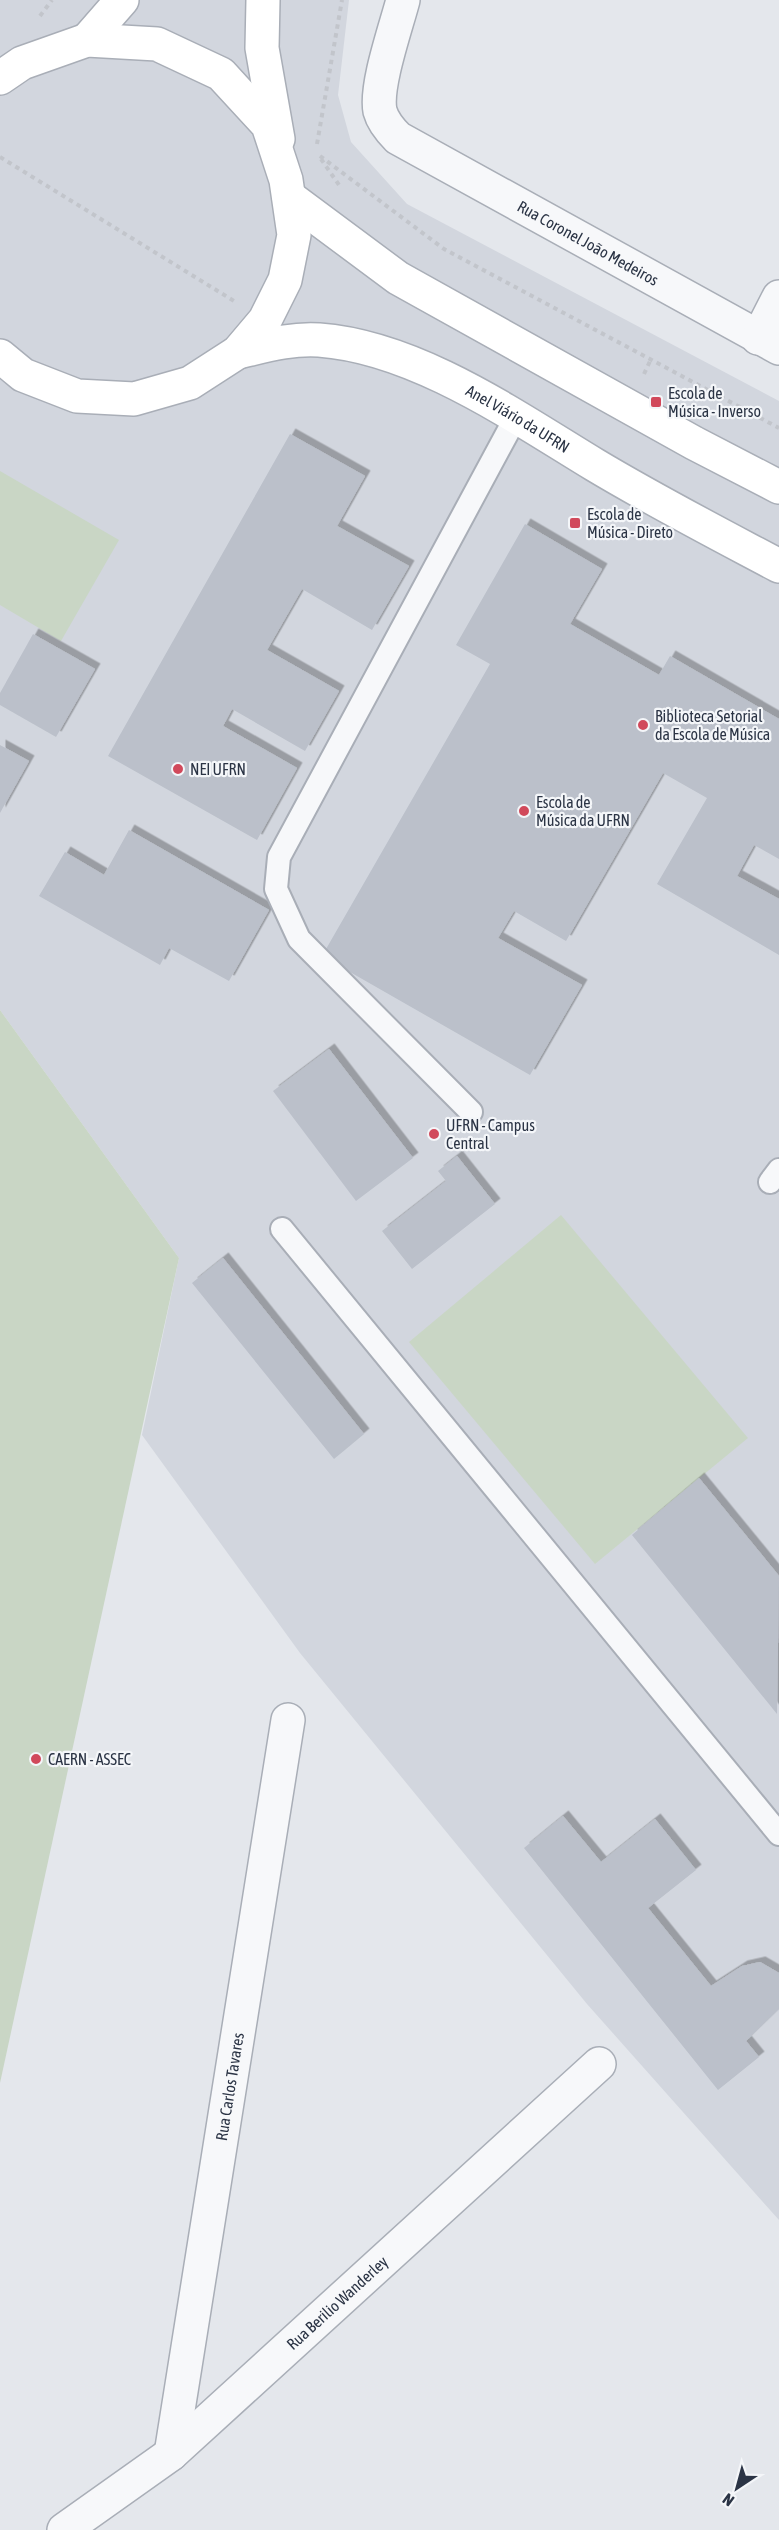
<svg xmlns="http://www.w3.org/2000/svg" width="779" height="2530" font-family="'Asap Condensed',sans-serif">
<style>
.built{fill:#d2d6de}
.green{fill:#c9d6c5}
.building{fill:#bbc0ca;filter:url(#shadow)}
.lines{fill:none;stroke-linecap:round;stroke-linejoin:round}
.lane-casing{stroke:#a9aeb7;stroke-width:26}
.street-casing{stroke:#a9aeb7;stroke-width:36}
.secondary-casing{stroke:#a9aeb7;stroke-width:36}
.path{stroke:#c2c5cb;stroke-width:4;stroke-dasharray:4.5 4.5;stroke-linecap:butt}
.lane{stroke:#f7f8fa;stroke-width:22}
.street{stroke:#f7f8fa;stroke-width:33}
.secondary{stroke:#fff;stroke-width:33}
.poi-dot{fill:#d1495b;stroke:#f4f6f9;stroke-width:2}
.labels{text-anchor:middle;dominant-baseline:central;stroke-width:4.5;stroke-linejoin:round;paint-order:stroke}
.street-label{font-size:16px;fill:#2b3445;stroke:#f4f6f9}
.poi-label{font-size:16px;fill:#2b3445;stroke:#f4f6f9;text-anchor:start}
</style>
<defs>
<filter id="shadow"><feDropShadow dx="5.5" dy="-5.5" stdDeviation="0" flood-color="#0004"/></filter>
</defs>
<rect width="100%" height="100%" fill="#e4e7ec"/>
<!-- built -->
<polygon class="built" points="0,0 349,0 338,95 351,142 407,204 779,401 779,2220 587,2004 300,1653 142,1435 179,1258 0,1010"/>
<!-- green -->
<g class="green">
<polygon points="0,471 119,540 61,641 0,605"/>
<polygon points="0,1010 179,1258 0,2083"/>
<polygon points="561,1215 748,1438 595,1564 409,1342"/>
</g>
<!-- building -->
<g class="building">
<polygon points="290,434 365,476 337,526 409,566 372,630 302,589 267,650 339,691 305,751 232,709 223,726 297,768 257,840 108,756"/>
<polygon points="525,524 602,569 570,624 659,675 670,656 779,719 779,859 754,845 737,876 779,899 779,955 657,884 707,798 663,773 566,941 514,911 498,938 582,985 530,1075 322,956 490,664 456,645"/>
<polygon points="33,634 95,669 56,737 0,705 0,693"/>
<polygon points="0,745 29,761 0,813"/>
<polygon points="129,830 269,910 229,981 169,948 160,965 39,896 65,852 104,875"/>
<polygon points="329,1049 413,1158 356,1201 273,1091"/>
<polygon points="457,1156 495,1204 412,1269 382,1231 446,1181 438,1171"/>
<polygon points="223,1258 364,1434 334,1459 192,1283"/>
<polygon points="699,1478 779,1576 777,1714 632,1535"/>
<polygon points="563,1816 601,1862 655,1819 696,1870 648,1908 711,1986 742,1966 760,1962 779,1973 779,2009 746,2041 759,2057 718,2090 524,1848"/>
</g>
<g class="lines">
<!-- lane casing -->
<g class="lane-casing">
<g id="lane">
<polyline points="471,1112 299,939 276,889 279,857 516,417"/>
<polyline points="770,1182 779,1170"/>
<polyline points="282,1229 779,1834"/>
</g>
</g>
<!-- street casing -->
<g class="street-casing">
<g id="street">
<path id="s1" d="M403,0C396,27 375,86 380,111C383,122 390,130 398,138L779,348"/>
<polyline points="758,338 779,297"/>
<path id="s2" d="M171,2454L288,1720"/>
<path id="s3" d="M64,2530L171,2454L599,2064"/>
</g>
</g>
<!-- secondary casing -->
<g class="secondary-casing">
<g id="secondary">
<polyline points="263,0 262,48 278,139"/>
<polyline points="87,40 122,0"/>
<polyline points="0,78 22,63 87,40 157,44 221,74 268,125 286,180 294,235 285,280 265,320 238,352 190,383 134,399 77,396 23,375 0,356"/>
<polyline points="289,197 398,278 694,443 779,487"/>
<path id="s4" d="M238,352C264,346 292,338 319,340C416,347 514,416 595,465C655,501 717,533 779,566"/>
</g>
</g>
<!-- path -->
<g class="path">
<polyline points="40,16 52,0"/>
<polyline points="317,144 342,0"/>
<polyline points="320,156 444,249 779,428"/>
<polyline points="0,157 234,301"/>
<polyline points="321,159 339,185"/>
<polyline points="644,374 651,359"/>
</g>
<!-- lane -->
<use href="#lane" class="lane"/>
<!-- street -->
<use href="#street" class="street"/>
<!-- secondary -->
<use href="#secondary" class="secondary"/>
</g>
<!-- markers -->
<g class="poi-dot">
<rect x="650" y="396" width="12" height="12" rx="3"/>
<rect x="569" y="517" width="12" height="12" rx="3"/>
<circle cx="643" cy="725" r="6"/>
<circle cx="178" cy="769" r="6"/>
<circle cx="524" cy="811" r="6"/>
<circle cx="434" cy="1134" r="6"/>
<circle cx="36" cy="1759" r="6"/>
</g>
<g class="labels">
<!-- street labels -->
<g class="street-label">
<text stroke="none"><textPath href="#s1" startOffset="364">Rua Coronel João Medeiros</textPath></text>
<text stroke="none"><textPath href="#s4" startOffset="298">Anel Viário da UFRN</textPath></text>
<text stroke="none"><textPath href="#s2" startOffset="372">Rua Carlos Tavares</textPath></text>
<text stroke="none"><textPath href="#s3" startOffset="356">Rua Berilio Wanderley</textPath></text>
</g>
<!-- poi labels -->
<g class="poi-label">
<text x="668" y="393">Escola de<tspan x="668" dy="18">Música - Inverso</tspan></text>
<text x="587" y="514">Escola de<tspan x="587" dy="18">Música - Direto</tspan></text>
<text x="655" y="716">Biblioteca Setorial<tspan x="655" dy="18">da Escola de Música</tspan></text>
<text x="190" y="769">NEI UFRN</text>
<text x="536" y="802">Escola de<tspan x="536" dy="18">Música da UFRN</tspan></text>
<text x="446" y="1125">UFRN - Campus<tspan x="446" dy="18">Central</tspan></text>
<text x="48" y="1759">CAERN - ASSEC</text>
</g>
</g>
<!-- north arrow -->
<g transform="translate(737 2488) rotate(216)" stroke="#f4f6f9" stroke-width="4.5" paint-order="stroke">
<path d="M0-4.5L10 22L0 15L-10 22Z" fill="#2b3445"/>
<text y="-9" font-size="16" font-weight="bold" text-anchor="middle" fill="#2b3445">N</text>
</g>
</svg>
